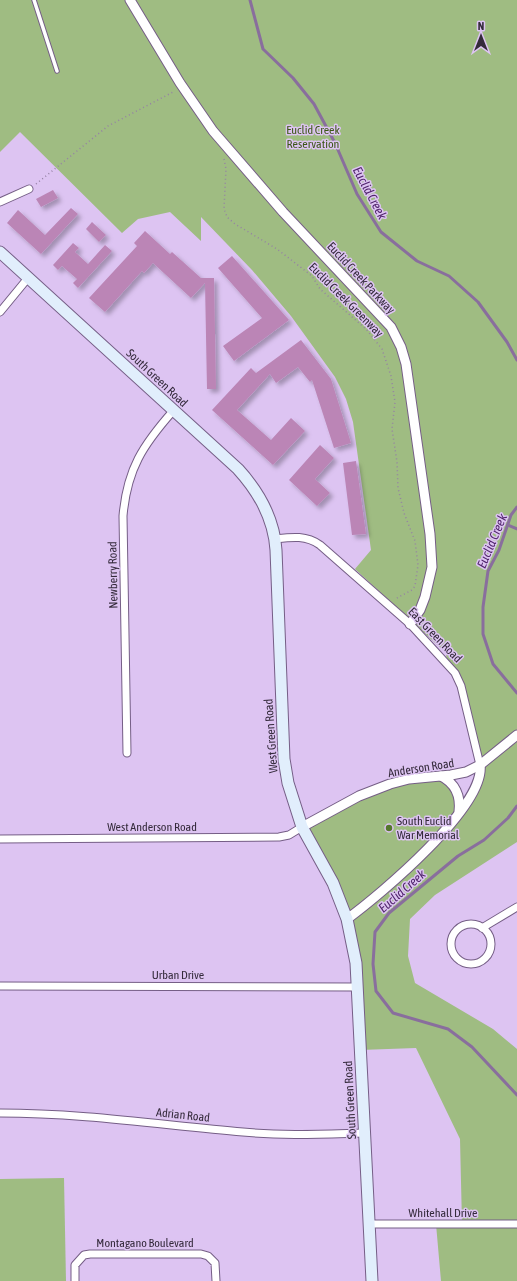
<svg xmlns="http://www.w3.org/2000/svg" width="517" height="1281" font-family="'Asap Condensed',sans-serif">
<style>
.green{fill:#9fbc82}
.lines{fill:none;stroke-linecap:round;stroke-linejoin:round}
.stream{stroke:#896e9d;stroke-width:3}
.building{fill:#bb85b6;filter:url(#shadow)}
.service-casing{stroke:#755e86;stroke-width:5.5}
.minor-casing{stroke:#755e86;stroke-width:9}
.tertiary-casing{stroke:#755e86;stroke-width:11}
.secondary-casing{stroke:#755e86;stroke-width:13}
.path{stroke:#9582a4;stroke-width:1.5;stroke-dasharray:1 3;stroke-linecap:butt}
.service{stroke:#fff;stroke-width:3.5}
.minor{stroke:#fff;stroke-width:7}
.tertiary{stroke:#fff;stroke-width:9}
.secondary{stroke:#e1eefc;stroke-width:11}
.poi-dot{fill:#55762d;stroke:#ddc4f2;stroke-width:1.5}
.labels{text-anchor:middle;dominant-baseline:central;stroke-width:3;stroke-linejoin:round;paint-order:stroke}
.park-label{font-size:12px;fill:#3b5715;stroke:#ddc4f2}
.street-label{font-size:12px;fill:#342a3b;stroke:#ddc4f2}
.poi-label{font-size:12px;fill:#342a3b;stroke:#ddc4f2;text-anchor:start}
.water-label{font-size:13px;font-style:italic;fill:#51256d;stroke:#ddc4f2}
</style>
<defs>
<filter id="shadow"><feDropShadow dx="3.5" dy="3.5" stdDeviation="2" flood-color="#0004"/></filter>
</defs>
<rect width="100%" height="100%" fill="#ddc4f2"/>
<!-- green -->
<g class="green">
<polygon points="0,0 517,0 517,842 435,895 410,919 408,956 415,983 493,1029 517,1049 517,1281 441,1281 436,1224 462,1224 460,1139 416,1048 360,1050 347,919 302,827 390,784 448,780 460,807 480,776 461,686 447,663 446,653 355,569 371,550 353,422 346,399 335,377 291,316 252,270 201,217 201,241 170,212 138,219 122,233 20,132 0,152"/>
<polygon points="64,1178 66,1281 0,1281 0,1179"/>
</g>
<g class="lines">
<!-- stream -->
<g class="stream">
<polyline points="250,0 263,49 293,78 314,104 335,143 357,194 381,232 417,261 449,276 478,302 507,342 517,360"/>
<polyline points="517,507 511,515 499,550 488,571 483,607 483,634 493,664 517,693"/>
<polyline points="508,525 517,529"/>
<polyline points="517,806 508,818 484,840 458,856 389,913 375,932 373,964 376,991 393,1013 448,1029 472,1047 517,1095"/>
</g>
</g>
<!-- building -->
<g class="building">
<polygon points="53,190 58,198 41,207 36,199"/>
<polygon points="71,208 78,214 41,254 7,223 18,210 45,235"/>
<polygon points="92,222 106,235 99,242 86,229"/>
<polygon points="145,231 170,254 172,252 201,278 214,278 216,389 207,389 205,283 191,298 153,263 144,273 142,271 105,312 89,298 137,246 134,243"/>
<polygon points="73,243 79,248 75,252 88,264 105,245 112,251 78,288 73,283 77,279 62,266 58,270 53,265"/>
<polygon points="232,256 289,320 234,361 223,346 262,318 218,268"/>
<polygon points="301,340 331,379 351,443 334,448 312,380 310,382 298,367 276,383 270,374 237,410 271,440 291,418 305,431 273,465 212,410 251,368 256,373"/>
<polygon points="320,445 334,458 315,479 330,493 317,506 289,480"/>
<polygon points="356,461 366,534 352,535 343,463"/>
</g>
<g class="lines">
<!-- service casing -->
<g class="service-casing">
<polyline id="service" points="34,0 57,71"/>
</g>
<!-- minor casing -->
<g class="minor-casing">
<g id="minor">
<polyline points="0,202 29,189"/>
<polyline points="0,312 28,278"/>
<path d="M275,539C292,537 306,535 320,545L410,624L455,673L461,686L480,765"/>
<path d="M127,753L123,516C127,469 143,445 173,411"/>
<polyline points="0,839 279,837 289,835 302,827"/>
<circle cx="471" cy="944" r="20"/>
<polyline points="482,928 517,907"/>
<polyline points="0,986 357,987"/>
<path d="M0,1113C82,1113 162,1125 243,1132C283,1136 324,1134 364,1133"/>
<polyline points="369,1224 517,1224"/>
<polyline points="75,1281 75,1265 84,1255 90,1254 201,1254 208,1256 215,1263 216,1281"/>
</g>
</g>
<!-- tertiary casing -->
<g class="tertiary-casing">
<g id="tertiary">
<polyline points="130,0 180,83 213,131 283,212 391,327 401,347 406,364 430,534 432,567 425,597 420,610 410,624"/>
<path d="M441,776C455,783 461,796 459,812"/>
<polyline points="302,827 359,796 390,784 409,779 451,775 466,772 480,765 517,735"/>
<path d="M347,919C380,895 486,806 480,765"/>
</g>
</g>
<!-- secondary casing -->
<g class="secondary-casing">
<path id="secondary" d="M0,252L238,469C259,492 274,519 276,550L284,759L288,783L302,827L333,883L347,919L356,963L372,1281"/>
</g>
<!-- path -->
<g class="path">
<polyline points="224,159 226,169 224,209 227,217 235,224 277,249 312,276 320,289 366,329 382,349 391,376 395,402 392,429 397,462 398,488 404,513 415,541 418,565 415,586 412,590 395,599"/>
<polyline points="36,184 108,126 175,91"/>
</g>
<!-- service -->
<use href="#service" class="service"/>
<!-- minor -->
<use href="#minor" class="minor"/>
<!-- tertiary -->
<use href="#tertiary" class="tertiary"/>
<!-- secondary -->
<use href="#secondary" class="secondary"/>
</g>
<!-- markers -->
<circle class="poi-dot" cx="389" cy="828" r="4"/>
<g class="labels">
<!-- park labels -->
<g class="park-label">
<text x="313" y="130">Euclid Creek<tspan x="313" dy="14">Reservation</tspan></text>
</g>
<!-- street labels -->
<g class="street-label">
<text transform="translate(361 278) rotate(47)">Euclid Creek Parkway</text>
<text transform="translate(346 300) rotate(45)">Euclid Creek Greenway</text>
<text transform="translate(157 378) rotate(43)">South Green Road</text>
<text transform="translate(113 575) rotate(-91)">Newberry Road</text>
<text transform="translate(435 635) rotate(46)">East Green Road</text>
<text transform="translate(271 736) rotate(-94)">West Green Road</text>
<text transform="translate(421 768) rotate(-9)">Anderson Road</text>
<text x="152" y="827">West Anderson Road</text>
<text x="178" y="975">Urban Drive</text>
<text transform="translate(350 1100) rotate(-93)">South Green Road</text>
<text transform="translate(183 1115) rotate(6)">Adrian Road</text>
<text x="443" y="1213">Whitehall Drive</text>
<text x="145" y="1243">Montagano Boulevard</text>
</g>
<!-- poi labels -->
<g class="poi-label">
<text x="397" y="821">South Euclid<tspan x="397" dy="14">War Memorial</tspan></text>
</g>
<!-- water labels -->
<g class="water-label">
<text transform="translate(370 193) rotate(62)">Euclid Creek</text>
<text transform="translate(492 541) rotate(-67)">Euclid Creek</text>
<text transform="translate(402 891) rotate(-41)">Euclid Creek</text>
</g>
</g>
<!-- north arrow -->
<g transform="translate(481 36)" stroke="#ddc4f2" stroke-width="3" paint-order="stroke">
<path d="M0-3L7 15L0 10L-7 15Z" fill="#342a3b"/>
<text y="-6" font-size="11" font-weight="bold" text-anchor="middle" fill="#342a3b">N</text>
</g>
</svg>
